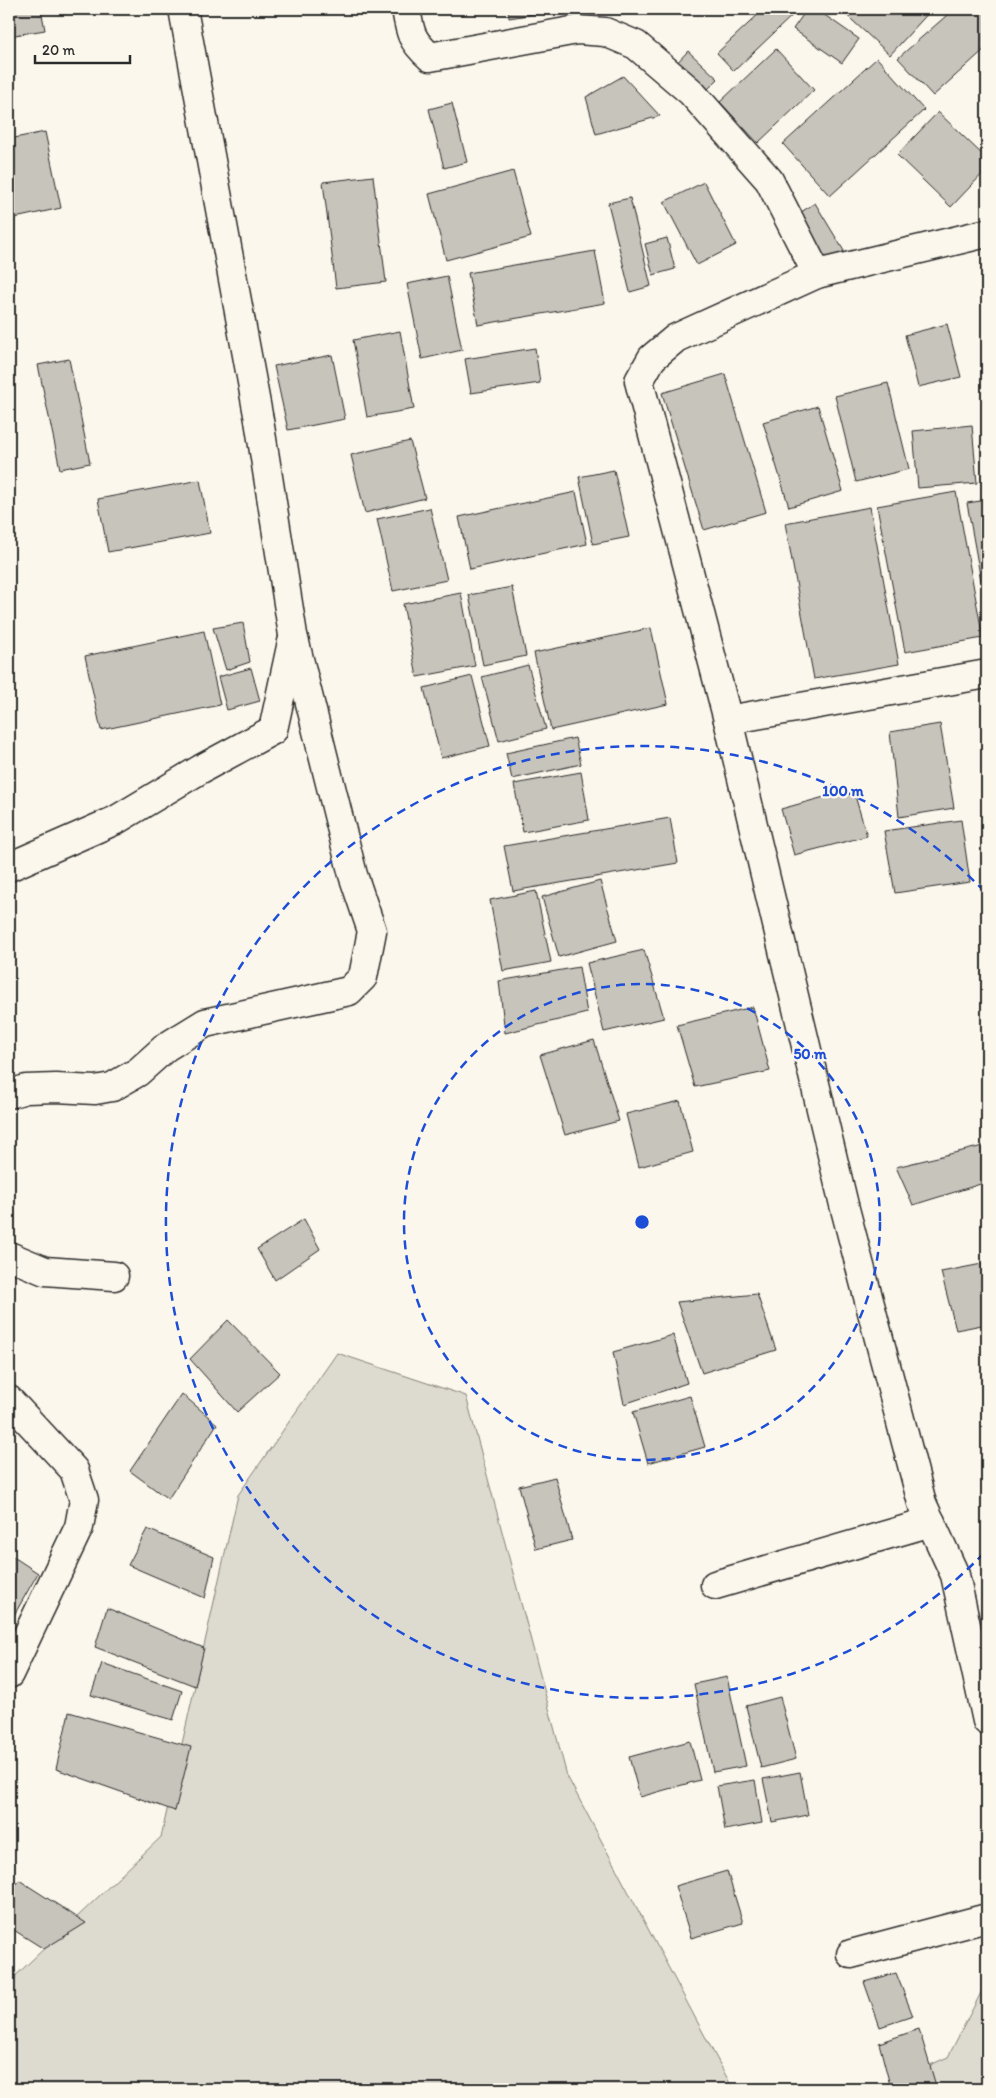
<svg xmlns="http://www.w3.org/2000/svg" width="996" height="2098" font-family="Itim,sans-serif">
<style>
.green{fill:#dddad0;stroke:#84827e}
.building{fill:#c7c4bc;stroke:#2b2b2b}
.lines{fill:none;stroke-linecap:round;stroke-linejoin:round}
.minor-casing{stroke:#2b2b2b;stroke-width:31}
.minor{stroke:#fbf7ec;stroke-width:28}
.ring{fill:none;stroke:#1d4ed8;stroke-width:2.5;stroke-dasharray:9 6}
.centre{fill:#1d4ed8;stroke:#fbf7ec;stroke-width:2.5}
.ring-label{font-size:15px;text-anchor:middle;font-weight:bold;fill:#1d4ed8;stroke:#fbf7ec;stroke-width:4.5;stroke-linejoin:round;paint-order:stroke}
</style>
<rect width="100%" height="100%" fill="#fbf7ec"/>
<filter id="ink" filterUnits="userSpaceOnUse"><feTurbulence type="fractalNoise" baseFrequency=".02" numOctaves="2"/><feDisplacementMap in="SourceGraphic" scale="10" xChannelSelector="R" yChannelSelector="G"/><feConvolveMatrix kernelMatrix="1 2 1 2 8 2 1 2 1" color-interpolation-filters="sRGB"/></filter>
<g filter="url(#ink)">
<!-- green -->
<g class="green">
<polygon points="337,1353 466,1396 567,1776 733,2089 9,2089 9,1982 161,1837 238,1495"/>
<polygon points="987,1981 987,2089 876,2089 948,2057"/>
</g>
<!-- building -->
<g class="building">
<polygon points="19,9 41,9 45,30 9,36 9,11"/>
<polygon points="508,9 553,9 554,11 509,18"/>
<polygon points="764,9 799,9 734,71 717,53"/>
<polygon points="807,9 816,9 859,39 842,63 793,29"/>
<polygon points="840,9 932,9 890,55"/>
<polygon points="954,9 987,9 987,47 933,96 898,58"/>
<polygon points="776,49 814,90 758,143 720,102"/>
<polygon points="688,51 718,79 702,95 673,67"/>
<polygon points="877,58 924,110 830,196 783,144"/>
<polygon points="623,76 660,116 596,134 586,97"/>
<polygon points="452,103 467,162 444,168 429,109"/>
<polygon points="938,112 987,159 987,169 951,207 897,155"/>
<polygon points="45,132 61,208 15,218 9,189 9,139"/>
<polygon points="513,171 531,237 446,260 429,194"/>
<polygon points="373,176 386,282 336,288 323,182"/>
<polygon points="704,182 736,245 697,265 664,202"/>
<polygon points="630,198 651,286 630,292 608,203"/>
<polygon points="815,203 844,251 824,263 795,216"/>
<polygon points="667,238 675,269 653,275 645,244"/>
<polygon points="595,251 605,303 478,325 468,273"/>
<polygon points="447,276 462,350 422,359 407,284"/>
<polygon points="947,324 961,377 918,387 905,335"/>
<polygon points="400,331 414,409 367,417 353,340"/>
<polygon points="535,348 540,383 471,393 465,359"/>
<polygon points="332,355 345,419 288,430 274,366"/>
<polygon points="69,359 90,463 60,469 38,365"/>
<polygon points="725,374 766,512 704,530 662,393"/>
<polygon points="888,383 909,469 856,482 835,396"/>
<polygon points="818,406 843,491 789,507 763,422"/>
<polygon points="972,425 977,483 918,488 913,431"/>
<polygon points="410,441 425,498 365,513 351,455"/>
<polygon points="614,470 629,537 593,544 579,477"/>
<polygon points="200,480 210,533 108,552 98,499"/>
<polygon points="576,492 587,544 470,569 459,517"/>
<polygon points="956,492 983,638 905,652 877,506"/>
<polygon points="987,500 987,580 981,581 967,503"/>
<polygon points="870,507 899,664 814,679 785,523"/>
<polygon points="430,508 447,580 393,591 377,519"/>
<polygon points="512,587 526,656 483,665 469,595"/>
<polygon points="461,593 475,666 417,677 403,604"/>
<polygon points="243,623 250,662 226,670 213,628"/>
<polygon points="651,628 668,704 551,730 534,653"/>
<polygon points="204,631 220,705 101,730 85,656"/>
<polygon points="528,665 546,729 499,741 482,677"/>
<polygon points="251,668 260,701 227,710 218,677"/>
<polygon points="472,676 490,746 441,758 424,688"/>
<polygon points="940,724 954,808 899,817 890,732"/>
<polygon points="575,738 581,764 512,779 506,753"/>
<polygon points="581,772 589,820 523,832 514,784"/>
<polygon points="853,789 867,836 794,855 781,809"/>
<polygon points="670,818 678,863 513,891 504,846"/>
<polygon points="961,820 970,882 895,893 884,831"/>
<polygon points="600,881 617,941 559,957 542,897"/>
<polygon points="536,891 551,962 503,971 490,900"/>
<polygon points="644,950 664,1018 604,1032 587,963"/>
<polygon points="579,967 587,1013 505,1033 499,981"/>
<polygon points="753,1007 770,1071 695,1087 677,1025"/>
<polygon points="594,1040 619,1121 565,1135 540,1055"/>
<polygon points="680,1101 693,1152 639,1167 626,1114"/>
<polygon points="987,1145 987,1182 913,1205 896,1167"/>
<polygon points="304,1219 320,1249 275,1280 257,1249"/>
<polygon points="987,1263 987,1324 956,1330 941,1272"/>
<polygon points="757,1294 776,1350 702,1373 677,1302"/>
<polygon points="228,1320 280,1373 237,1412 190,1359"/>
<polygon points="673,1335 687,1383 624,1404 613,1352"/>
<polygon points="182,1394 217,1424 168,1499 130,1471"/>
<polygon points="690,1396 705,1447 648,1463 633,1412"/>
<polygon points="555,1477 572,1540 536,1549 519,1486"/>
<polygon points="147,1529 214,1557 205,1598 128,1565"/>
<polygon points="9,1554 38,1573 13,1617 9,1613"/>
<polygon points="107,1608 204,1648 195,1686 95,1647"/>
<polygon points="102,1663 182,1691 173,1720 91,1695"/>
<polygon points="727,1677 746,1766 713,1772 694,1684"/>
<polygon points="780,1697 796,1759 761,1768 746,1706"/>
<polygon points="69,1712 191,1747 175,1811 56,1769"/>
<polygon points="690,1741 700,1780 640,1797 629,1757"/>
<polygon points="800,1772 808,1815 772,1822 763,1779"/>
<polygon points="755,1780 762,1823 725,1830 717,1786"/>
<polygon points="727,1871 743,1923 691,1938 675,1886"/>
<polygon points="19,1880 86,1923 44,1949 9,1927 9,1893"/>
<polygon points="896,1973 913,2016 880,2027 864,1982"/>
<polygon points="919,2029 937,2089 891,2089 879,2043"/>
</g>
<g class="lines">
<!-- minor casing -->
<g class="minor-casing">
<g id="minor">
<path d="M406,9C410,33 411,40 430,57L577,30L605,32L636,45L691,92L769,180L817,274"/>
<polyline points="987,233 817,274 676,338 652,358 639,381 728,720 844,1205 922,1503 955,1575 987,1721"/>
<polyline points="728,720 987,674"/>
<polyline points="9,867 116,820 201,769 273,730 292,642"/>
<polyline points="9,1094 26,1089 56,1088 95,1090 112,1087 138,1072 166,1047 205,1023 349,991 363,977 372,931 353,875 293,635 259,420 183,9"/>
<polyline points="9,1256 45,1271 114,1276"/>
<polyline points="9,1400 74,1470 84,1500 79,1527 9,1674"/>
<polyline points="715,1585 931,1522"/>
<polyline points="851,1954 987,1918"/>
</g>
</g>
<!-- minor -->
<use href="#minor" class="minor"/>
</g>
</g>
<!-- distance rings -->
<g class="ring">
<circle cx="642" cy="1222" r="238"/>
<path d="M984 1553A476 476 0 1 1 984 891"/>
</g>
<circle cx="642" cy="1222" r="8" class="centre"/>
<g class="ring-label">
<text x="843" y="796">100 m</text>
<text x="810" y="1059">50 m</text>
</g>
<!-- margin -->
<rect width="996" height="2098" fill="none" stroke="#fbf7ec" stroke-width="30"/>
<rect x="15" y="15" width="966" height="2068" fill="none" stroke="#2b2b2b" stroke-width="2" filter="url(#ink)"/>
<!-- scale -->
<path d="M35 55v8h95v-8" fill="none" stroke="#2b2b2b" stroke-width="2.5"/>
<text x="42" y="55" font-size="15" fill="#2b2b2b" stroke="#fbf7ec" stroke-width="4" paint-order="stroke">20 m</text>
</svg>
